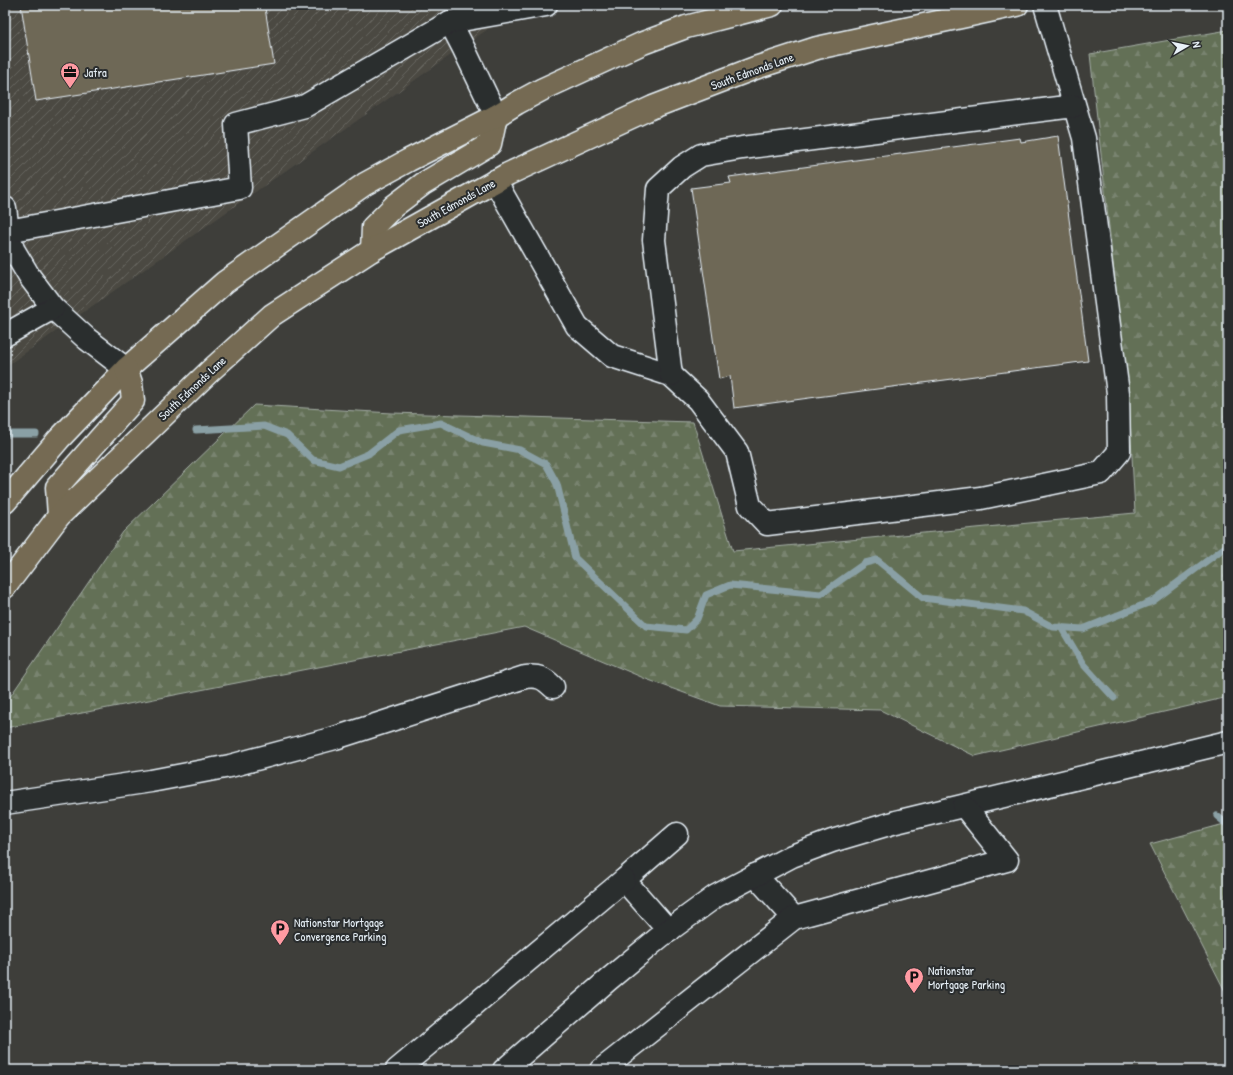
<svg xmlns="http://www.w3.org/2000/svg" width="1233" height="1075" font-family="'Patrick Hand',sans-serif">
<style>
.industrial{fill:url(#industrial-furrows)}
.forest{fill:url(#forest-firs);stroke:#a6b0a7}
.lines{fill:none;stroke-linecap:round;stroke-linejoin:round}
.stream{stroke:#8aa0a5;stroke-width:7}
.building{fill:#6e6757;stroke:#e8f1f8}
.minor-casing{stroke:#e8f1f8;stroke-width:25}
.major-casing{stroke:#e8f1f8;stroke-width:25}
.minor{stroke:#2a2d2e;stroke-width:22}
.major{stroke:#746b52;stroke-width:22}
.labels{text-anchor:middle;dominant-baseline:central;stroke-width:4;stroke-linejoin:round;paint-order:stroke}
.street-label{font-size:12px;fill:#e8f1f8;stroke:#2a2d2e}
.poi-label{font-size:12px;fill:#e8f1f8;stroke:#2a2d2e;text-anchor:start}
</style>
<defs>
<pattern id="industrial-furrows" width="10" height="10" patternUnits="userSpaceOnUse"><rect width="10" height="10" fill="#4c4a43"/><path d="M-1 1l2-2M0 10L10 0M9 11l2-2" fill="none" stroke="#66655f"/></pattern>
<pattern id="forest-firs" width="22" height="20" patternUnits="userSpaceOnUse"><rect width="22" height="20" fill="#636f56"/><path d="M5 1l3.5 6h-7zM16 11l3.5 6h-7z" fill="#79846f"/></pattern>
</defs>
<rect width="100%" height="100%" fill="#3e3e3a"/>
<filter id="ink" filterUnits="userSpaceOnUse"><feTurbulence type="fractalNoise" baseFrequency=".025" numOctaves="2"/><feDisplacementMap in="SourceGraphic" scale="8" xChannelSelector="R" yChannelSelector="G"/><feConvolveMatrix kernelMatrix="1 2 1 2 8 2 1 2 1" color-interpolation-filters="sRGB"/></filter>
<g filter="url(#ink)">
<!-- industrial -->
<polygon class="industrial" points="5,5 540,5 515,10 5,367"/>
<!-- forest -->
<g class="forest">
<polygon points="1228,30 1228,697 975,756 880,710 720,706 646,679 524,627 5,728 5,704 123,532 254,405 392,413 693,422 733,551 1135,513 1130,418 1090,54"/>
<polygon points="1228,823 1228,997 1150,844"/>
</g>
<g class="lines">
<!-- stream -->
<g class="stream">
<polyline points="196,430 264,426 287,435 313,460 339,466 368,454 399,430 441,423 483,443 520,450 546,464 557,484 575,558 646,626 686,630 697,619 706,595 730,585 821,594 865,563 877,560 923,598 1023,611 1053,627 1083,629 1153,601 1228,545"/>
<polyline points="5,434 36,434"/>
<polyline points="1061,627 1083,664 1114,698"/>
<polyline points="1217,816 1228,825"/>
</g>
</g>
<!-- building -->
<g class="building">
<polygon points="21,5 282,5 265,8 274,64 36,101"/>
<polygon points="1058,136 1088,361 734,408 730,376 719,379 691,188 731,183 729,177 1020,138 1021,142"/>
</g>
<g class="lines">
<!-- minor casing -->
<g class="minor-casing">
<g id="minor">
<polyline points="450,22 464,49 496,116"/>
<polyline points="495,181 577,326 612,356 671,375 698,400 737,452 750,506 767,524 981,498 1101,473 1119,452 1118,393 1084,138 1045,5"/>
<polyline points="5,208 8,231 13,249 29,276 53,308 87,339 126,369"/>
<polyline points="8,231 240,188 236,124 305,106 450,22 546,5"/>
<polyline points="5,335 53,308"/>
<polyline points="671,375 654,240 658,189 682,167 701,155 742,148 1074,106"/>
<path d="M5,803L151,781L230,766L335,738L525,677C538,675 544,678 553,687"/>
<polyline points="755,875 794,918"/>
<polyline points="669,931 624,880 677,834"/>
<polyline points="397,1070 624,880"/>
<polyline points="504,1070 608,980 661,936 716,896 792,856 832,841 896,822 1228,742"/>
<polyline points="601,1070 794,918 1007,860 964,806"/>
</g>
</g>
<!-- major casing -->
<g class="major-casing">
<g id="major">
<polyline points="372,250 373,227 394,206 423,184 490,144 496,116"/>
<polyline points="5,502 59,439 126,369 225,282 365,184 409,160 496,116 517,103 543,89 643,43 686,27 772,5"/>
<polyline points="59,516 57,487 133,401 131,383 126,369"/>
<polyline points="5,587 59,516 210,371 272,315 372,250 508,174 653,107 755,68 817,48 1017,5"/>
</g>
</g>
<!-- minor -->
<use href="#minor" class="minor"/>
<!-- major -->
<use href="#major" class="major"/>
</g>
</g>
<!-- icons -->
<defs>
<g id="office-pin" transform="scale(1)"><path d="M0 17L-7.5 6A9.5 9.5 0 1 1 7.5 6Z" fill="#ff9aa2" stroke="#2a2d2e"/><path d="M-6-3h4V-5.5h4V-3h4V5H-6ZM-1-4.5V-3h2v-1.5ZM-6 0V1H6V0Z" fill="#111"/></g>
<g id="parking-pin" transform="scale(1)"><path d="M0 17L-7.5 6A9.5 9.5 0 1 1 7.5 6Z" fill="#ff9aa2" stroke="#2a2d2e"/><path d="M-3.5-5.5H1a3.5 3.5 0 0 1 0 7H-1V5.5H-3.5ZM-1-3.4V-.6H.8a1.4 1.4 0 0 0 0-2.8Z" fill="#111"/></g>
</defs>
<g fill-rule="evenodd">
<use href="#office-pin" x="70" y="72"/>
<use href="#parking-pin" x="280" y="929"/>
<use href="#parking-pin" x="914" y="977"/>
</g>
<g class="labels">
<!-- street labels -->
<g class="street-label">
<text transform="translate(752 71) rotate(-20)">South Edmonds Lane</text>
<text transform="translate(456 203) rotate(-29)">South Edmonds Lane</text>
<text transform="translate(192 388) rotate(-43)">South Edmonds Lane</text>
</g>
<!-- poi labels -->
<g class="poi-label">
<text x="84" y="72">Jafra</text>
<text x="294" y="922">Nationstar Mortgage<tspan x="294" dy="14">Convergence Parking</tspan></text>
<text x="928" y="970">Nationstar<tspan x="928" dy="14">Mortgage Parking</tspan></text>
</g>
</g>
<!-- margin -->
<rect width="1233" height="1075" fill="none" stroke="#2a2d2e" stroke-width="20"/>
<rect x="10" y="10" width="1213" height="1055" fill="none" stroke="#e8f1f8" stroke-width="1.5" filter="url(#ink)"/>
<!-- north arrow -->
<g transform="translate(1187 46) rotate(81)" stroke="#2a2d2e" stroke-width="3" paint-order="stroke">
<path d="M0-3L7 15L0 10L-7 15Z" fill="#e8f1f8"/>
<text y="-6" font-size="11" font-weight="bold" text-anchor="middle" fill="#e8f1f8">N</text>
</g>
</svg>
